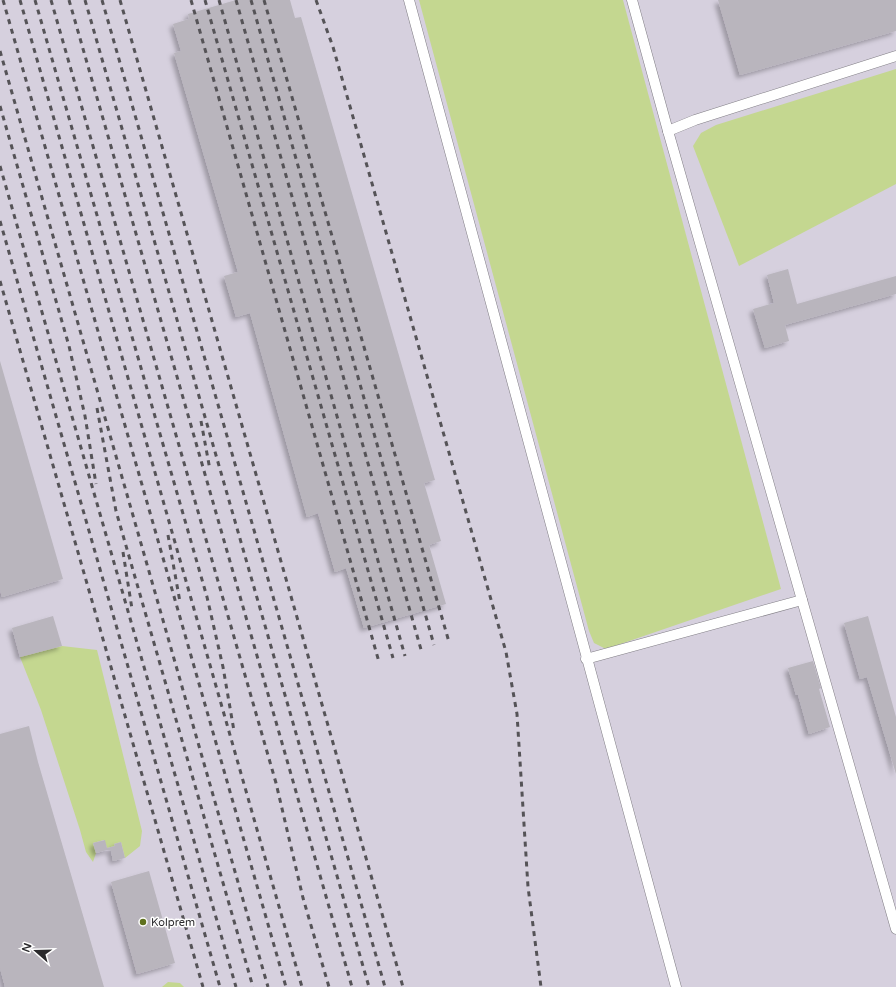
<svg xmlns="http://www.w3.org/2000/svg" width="896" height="987" font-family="'Varela Round',sans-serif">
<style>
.built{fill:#d6d0de}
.green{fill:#c4d790}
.building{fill:#b9b5bd;filter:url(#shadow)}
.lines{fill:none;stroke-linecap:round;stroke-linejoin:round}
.service-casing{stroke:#817e85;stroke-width:11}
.service{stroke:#fff;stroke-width:10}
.rail{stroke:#555357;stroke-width:3;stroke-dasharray:5 5;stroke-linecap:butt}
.poi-dot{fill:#5f711e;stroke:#fff;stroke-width:1.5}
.labels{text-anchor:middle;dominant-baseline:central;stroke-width:3;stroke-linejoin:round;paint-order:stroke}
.poi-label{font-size:11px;fill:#2a292c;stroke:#fff;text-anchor:start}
</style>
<defs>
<filter id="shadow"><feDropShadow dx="-3.5" dy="3.5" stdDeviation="2" flood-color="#0004"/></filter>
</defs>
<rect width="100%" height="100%" fill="#e2dee7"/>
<!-- built -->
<rect class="built" x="0" y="0" width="896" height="987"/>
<!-- green -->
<g class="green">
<polygon points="419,0 623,0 781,589 606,649 594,643 589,631"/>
<polygon points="896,69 896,184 739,266 693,146 701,133 716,125"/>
<polygon points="62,646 97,650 142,831 140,846 125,858 121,842 114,844 115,846 107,848 104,840 93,843 96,853 93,862 86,852 80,830 41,710 20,657"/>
<polygon points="168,982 180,983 184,987 162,987"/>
</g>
<!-- building -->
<g class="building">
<polygon points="236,0 290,0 295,18 301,17 435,480 424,483 441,541 429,545 446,604 364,628 346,568 335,572 318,513 307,517 250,313 236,317 224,276 238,272 174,53 181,51 173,24 189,19 188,14"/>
<polygon points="718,0 896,0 896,31 740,75"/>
<polygon points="788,269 797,304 896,276 896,294 785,325 789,341 765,348 753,309 774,303 767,275"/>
<polygon points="0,361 63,579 2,597 0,590"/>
<polygon points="53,616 62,646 20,657 12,628"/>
<polygon points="868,616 896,717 896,774 867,677 860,679 844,623"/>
<polygon points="813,661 821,688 819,689 830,727 809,734 798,695 796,695 788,668"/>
<polygon points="29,726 38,762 104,987 5,987 0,968 0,734"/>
<polygon points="105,840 107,848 115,846 114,844 121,842 125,858 113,861 111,851 107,850 96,853 93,843"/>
<polygon points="149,871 175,963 137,974 111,882"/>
</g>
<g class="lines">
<!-- service casing -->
<g class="service-casing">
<g id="service">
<polyline points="409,0 676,987"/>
<polyline points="632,0 668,131 896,929"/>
<polyline points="668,131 695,120 896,56"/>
<polyline points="586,659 802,600"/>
</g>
</g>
<!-- service -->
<use href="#service" class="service"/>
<!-- rail -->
<g class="rail">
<polyline points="3,0 286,987"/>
<polyline points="20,0 302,987"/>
<polyline points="35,0 207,597 223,667 234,731"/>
<polyline points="51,0 276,783 303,898 329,987"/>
<polyline points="69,0 352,987"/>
<polyline points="85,0 369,987"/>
<polyline points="102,0 385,987"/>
<polyline points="120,0 403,987"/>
<polyline points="191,0 379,662"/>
<polyline points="205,0 393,658"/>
<polyline points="219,0 405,656"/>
<polyline points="236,0 422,653"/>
<polyline points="251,0 434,645"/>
<polyline points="264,0 449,642"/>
<polyline points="316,0 333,47 506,652 517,714 528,887 541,987"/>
<polyline points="0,51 268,987"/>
<polyline points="0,106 69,346 85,416 96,484"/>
<polyline points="0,166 236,987"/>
<polyline points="0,221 220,987"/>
<polyline points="0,281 203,987"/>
<polyline points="97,408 116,511 253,987"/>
<polyline points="201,421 210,470"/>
<polyline points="168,535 180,602"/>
<polyline points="123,552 132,609"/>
</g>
</g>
<!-- markers -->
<circle class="poi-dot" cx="143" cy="922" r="4"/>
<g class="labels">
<!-- poi labels -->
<g class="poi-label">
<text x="151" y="922">Kolprem</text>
</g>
</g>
<!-- north arrow -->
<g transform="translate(36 951) rotate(290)" stroke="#ffffff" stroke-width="3" paint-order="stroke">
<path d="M0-3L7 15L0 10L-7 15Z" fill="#2a292c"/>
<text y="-6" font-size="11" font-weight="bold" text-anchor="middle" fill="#2a292c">N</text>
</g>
</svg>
